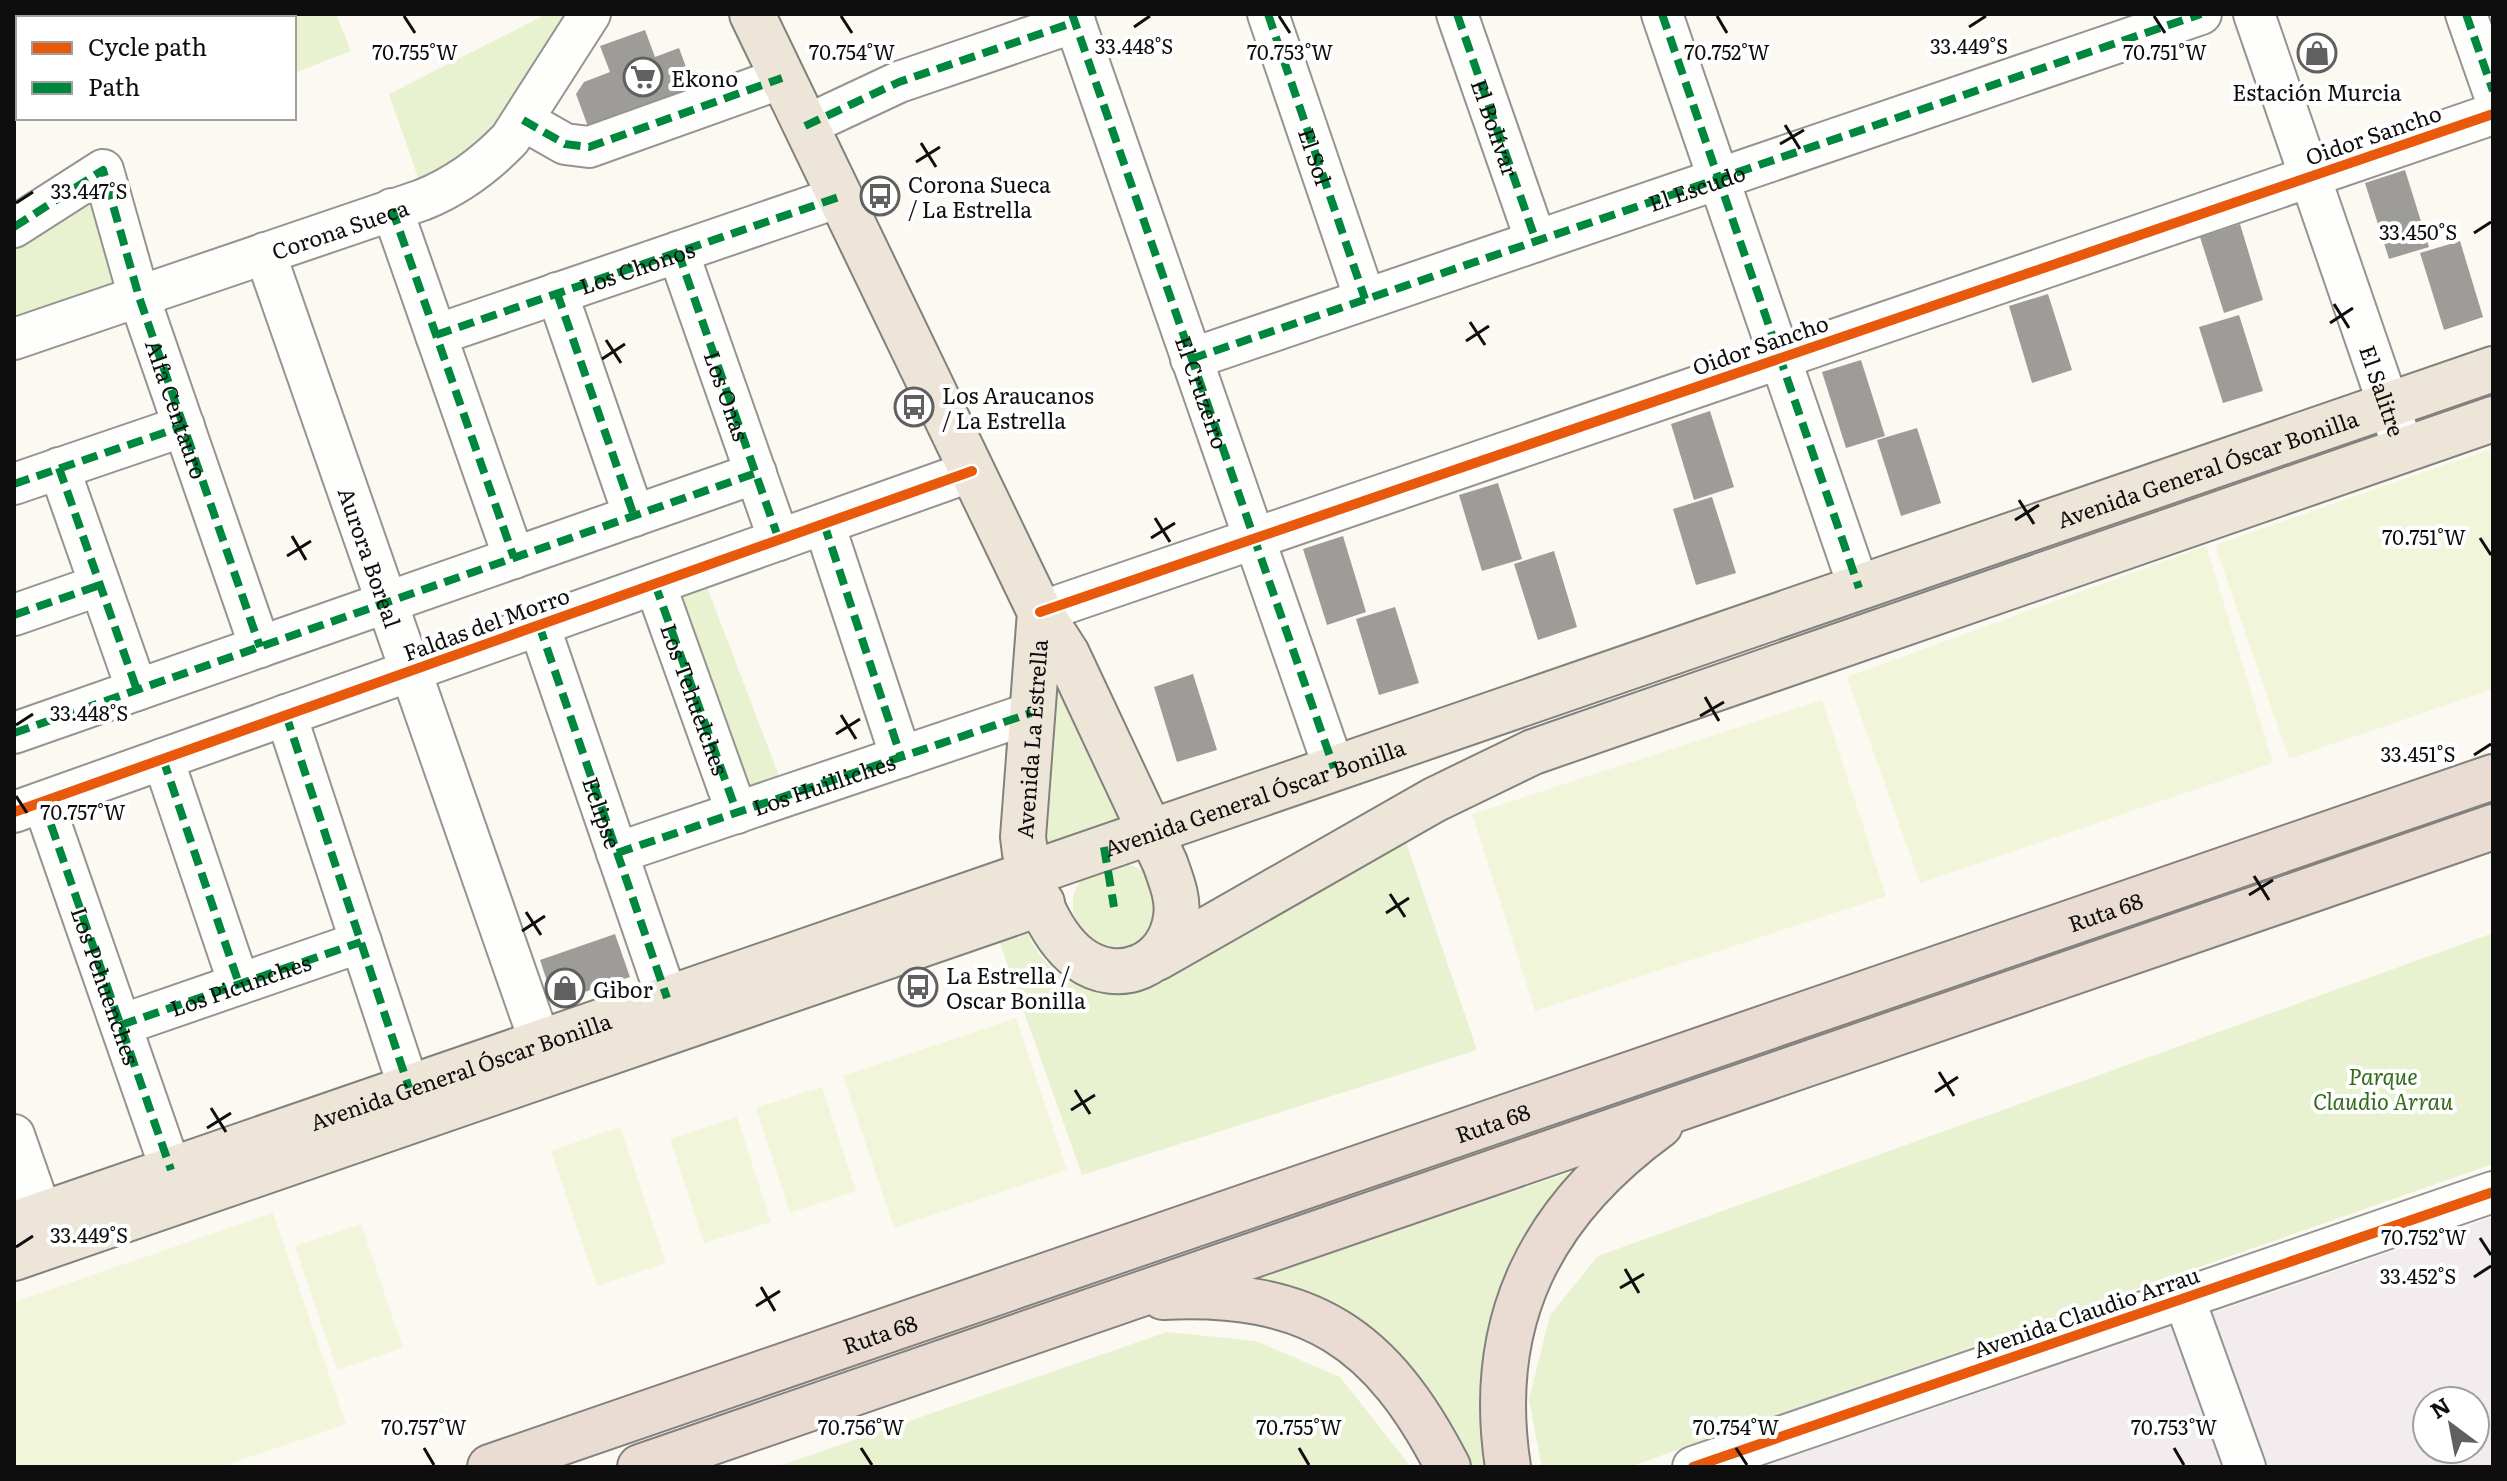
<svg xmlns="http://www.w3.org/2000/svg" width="2507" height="1481" font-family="Literata,serif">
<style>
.industrial{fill:#f2ecef;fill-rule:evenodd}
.green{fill:#e8f2d0}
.pitch{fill:#f1f6da}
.building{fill:#9e9c98}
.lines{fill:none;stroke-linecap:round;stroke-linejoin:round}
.minor-casing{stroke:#959491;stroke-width:44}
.major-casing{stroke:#82817e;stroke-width:48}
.highway-casing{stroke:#82817e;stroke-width:48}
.minor{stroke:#fefefd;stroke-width:40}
.major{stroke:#ede5d8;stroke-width:44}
.highway{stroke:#ebdcd3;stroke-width:44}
.quiet{stroke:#00873e;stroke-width:8;stroke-dasharray:16 8;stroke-linecap:butt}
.cycleway-casing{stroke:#fff;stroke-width:15}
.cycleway{stroke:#e8590c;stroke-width:10}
.ticks{fill:none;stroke:#0e0e0e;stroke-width:3}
.labels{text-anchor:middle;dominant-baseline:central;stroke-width:8;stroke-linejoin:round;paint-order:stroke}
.poi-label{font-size:22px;fill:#0e0e0e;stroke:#fff;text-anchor:start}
.street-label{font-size:22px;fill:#0e0e0e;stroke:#fff}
.park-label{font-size:22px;font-style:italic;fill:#336b19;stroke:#fff}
.ticks-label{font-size:20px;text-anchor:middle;fill:#0e0e0e;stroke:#fff;stroke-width:8;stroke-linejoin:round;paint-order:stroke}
</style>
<rect width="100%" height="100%" fill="#fbf9f2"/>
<!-- industrial -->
<path class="industrial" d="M2493,1217V1467H1761ZM2427,1401H2475V1449H2427Z"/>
<!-- green -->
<g class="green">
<polygon points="215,14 336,14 351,51 294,73 294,18 216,18"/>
<path d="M547,14H569C542,55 483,151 443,174C436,178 428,180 420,183L389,94Z"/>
<polygon points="97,180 128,285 20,326 14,308 14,232"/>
<polygon points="707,587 781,781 746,795 672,600"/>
<polygon points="1062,678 1131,815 1038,846 1048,683"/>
<path d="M1406,842L1477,1050L1082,1175L999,941L1025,929C1050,982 1081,992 1136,989Z"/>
<path d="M1120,862C1152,869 1152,884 1162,913L1137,947C1128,948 1114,952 1106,949C1074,936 1059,896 1089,872C1097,866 1110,864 1120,862Z"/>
<polygon points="2493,933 2493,1164 1629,1467 1542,1467 1529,1400 1550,1315 1598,1256"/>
<polygon points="1580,1169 1550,1199 1512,1262 1498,1467 1469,1467 1246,1282"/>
<polygon points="1167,1332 1256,1341 1340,1377 1411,1467 776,1467"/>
</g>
<!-- pitch -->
<g class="pitch">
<polygon points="2493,448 2493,689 2289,759 2215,545"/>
<polygon points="2206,546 2273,763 1920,883 1847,677"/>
<polygon points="1822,700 1886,896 1535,1011 1472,814"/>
<polygon points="1016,1018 1067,1170 894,1228 843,1076"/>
<polygon points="822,1087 856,1191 790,1213 756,1108"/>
<polygon points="737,1117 771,1222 704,1243 670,1139"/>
<polygon points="620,1127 666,1263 597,1286 551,1151"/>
<polygon points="273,1213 346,1424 220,1467 14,1467 14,1302"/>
<polygon points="361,1224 403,1348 337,1370 295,1246"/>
</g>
<!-- building -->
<g class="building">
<polygon points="645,30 655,57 679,48 696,94 590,132 576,94 584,82 610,72 600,46"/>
<polygon points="2405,170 2429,247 2389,259 2365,183"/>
<polygon points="2240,224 2263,300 2224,313 2200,237"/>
<polygon points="2460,241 2483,317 2444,330 2420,253"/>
<polygon points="2048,294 2072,370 2032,383 2009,306"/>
<polygon points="2239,315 2263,391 2223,403 2199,327"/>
<polygon points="1861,360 1885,436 1846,448 1822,372"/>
<polygon points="1710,411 1734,487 1694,500 1671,424"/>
<polygon points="1917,428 1941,503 1901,516 1877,440"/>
<polygon points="1498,483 1522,559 1482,571 1459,495"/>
<polygon points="1712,497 1736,573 1696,585 1673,509"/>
<polygon points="1343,536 1366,612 1327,625 1303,549"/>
<polygon points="1554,551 1577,627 1538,640 1514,564"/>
<polygon points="1395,607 1419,683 1379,695 1356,619"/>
<polygon points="1193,674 1217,750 1177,762 1154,687"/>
<polygon points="615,934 630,977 554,1002 540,960"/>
</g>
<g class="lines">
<!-- minor casing -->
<g class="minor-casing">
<g id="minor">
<polyline points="1072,14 1334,768"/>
<path id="s1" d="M1268,14L1365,299"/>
<path id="s2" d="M1457,14L1536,241"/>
<polyline points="1662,14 1859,588"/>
<path id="s3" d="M2254,14L2404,450"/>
<polyline points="2466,14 2493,91"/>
<polyline points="63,18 75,14"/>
<polyline points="14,44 18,42"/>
<polyline points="523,120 565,144 589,147 782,78"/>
<polyline points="805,126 899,82 1075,22"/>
<polyline points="392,209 514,558"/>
<polyline points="14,227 103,170 139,297 260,647"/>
<polyline points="678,252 779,540"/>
<path id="s4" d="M265,253L540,1042"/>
<polyline points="557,293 634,516"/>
<polyline points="436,335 839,197"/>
<path id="s5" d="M14,339L422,200C457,186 484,166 510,139L590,14"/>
<path id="s6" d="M1191,359L2201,14"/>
<polyline points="59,468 137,690"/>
<polyline points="14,484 184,426"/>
<polyline points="824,524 901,757"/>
<path id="s7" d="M655,584L737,813"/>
<polyline points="1040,612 2493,114"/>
<polyline points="14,615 100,585"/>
<path id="s8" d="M539,625L667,998"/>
<polyline points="286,715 409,1088"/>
<polyline points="14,733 756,473"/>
<polyline points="163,759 239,984"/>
<polyline points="43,802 171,1170"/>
<polyline points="14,812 972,471"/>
<path id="s9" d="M617,853L1031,713"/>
<polyline points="121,1025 361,942"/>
<polyline points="14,1135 42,1215"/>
<polyline points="2184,1298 2245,1467"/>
<polyline points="1693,1467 2493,1192"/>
</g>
</g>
<!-- major casing -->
<g class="major-casing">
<g id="major">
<path id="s10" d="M752,14L1040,612L1067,654L1165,863C1171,880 1179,899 1176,917C1170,966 1118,987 1079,958C1047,934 1026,875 1023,837L1040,612"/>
<polyline points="1157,958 1434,800 1533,752 2493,419"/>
<path id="s11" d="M14,1224L2493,369"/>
<polyline points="14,1258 1042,903"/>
</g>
</g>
<!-- highway casing -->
<g class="highway-casing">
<g id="highway">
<path d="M1163,1297C1310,1290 1382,1338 1448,1467"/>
<path id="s12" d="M490,1467L2493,777"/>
<polyline points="640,1467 2493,827"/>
<path d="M1508,1467C1485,1319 1542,1211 1660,1125"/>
</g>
</g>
<!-- minor -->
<use href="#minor" class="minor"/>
<!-- major -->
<use href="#major" class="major"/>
<!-- highway -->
<use href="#highway" class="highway"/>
<!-- quiet -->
<g class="quiet">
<path id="s13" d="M1072,14L1334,768"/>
<polyline points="1268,14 1365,299"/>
<polyline points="1457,14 1536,241"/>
<polyline points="1662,14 1859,588"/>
<polyline points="2466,14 2493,91"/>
<polyline points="63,18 75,14"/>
<polyline points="14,44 18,42"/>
<polyline points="523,120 565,144 589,147 782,78"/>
<polyline points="805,126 899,82 1075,22"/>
<polyline points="392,209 514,558"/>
<path id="s14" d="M14,227L103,170L139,297L260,647"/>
<path id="s15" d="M678,252L779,540"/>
<polyline points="557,293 634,516"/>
<path id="s16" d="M436,335L839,197"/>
<polyline points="1191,359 2201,14"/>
<polyline points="59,468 137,690"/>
<polyline points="14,484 184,426"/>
<polyline points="824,524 901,757"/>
<polyline points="655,584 737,813"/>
<polyline points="14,615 100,585"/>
<polyline points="539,625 667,998"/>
<polyline points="286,715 409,1088"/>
<polyline points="14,733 756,473"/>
<polyline points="163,759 239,984"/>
<path id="s17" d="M43,802L171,1170"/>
<polyline points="1104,847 1114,907"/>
<polyline points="617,853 1031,713"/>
<path id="s18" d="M121,1025L361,942"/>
</g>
<!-- cycleway casing -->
<g class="cycleway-casing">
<g id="cycleway">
<polyline points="1040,612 2493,114"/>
<polyline points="14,812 972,471"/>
<polyline points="1693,1467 2493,1192"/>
</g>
</g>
<!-- cycleway -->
<use href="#cycleway" class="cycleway"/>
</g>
<!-- ticks -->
<path class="ticks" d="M404,16L415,33M841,16L852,33M1279,16L1290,33M1717,16L1727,33M2154,16L2165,33M1134,27L1150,16M1969,27L1986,16M1785,125L1800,149M921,143L936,167M1780,144L1804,130M916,162L940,147M16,203L33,192M2474,233L2491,222M2334,304L2349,328M1470,322L1485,345M2330,323L2353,308M606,340L621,363M1466,341L1489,326M602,359L625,344M2019,500L2034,524M1155,518L1170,542M2015,520L2039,505M292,536L306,560M1151,538L1175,523M2480,538L2491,555M287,556L311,541M1705,697L1719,721M841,715L856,739M1700,716L1724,702M16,725L33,714M836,734L860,719M2474,755L2491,744M16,796L27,813M2254,876L2269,900M1390,894L1405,917M2249,895L2273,880M526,912L541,935M1386,913L1409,898M522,931L545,916M1939,1072L1954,1096M1075,1090L1090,1114M1935,1092L1958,1077M211,1108L226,1132M1071,1110L1095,1095M207,1128L231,1113M2480,1238L2491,1255M16,1247L33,1236M1625,1269L1639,1293M2474,1277L2491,1266M761,1287L775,1311M1620,1288L1644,1274M756,1306L780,1291M424,1448L434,1465M861,1448L872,1465M1299,1448L1309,1465M1736,1448L1747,1465M2174,1448L2184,1465"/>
<!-- icons -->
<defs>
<g id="shop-ring" transform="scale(2)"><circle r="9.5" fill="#fff" stroke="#61605e" stroke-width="1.5"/><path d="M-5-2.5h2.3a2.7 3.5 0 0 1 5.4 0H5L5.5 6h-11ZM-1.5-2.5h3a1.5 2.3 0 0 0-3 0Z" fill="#61605e"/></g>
<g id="supermarket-ring" transform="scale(2)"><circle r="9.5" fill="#fff" stroke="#61605e" stroke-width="1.5"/><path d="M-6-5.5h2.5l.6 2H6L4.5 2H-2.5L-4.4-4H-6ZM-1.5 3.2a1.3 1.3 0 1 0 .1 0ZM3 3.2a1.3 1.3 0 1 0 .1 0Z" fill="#61605e"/></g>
<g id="bus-ring" transform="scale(2)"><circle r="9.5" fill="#fff" stroke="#61605e" stroke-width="1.5"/><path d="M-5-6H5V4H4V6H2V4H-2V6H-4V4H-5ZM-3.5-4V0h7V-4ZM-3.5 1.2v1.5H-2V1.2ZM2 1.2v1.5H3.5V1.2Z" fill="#61605e"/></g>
</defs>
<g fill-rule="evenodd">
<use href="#shop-ring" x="2317" y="53"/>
<use href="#supermarket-ring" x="643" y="77"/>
<use href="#bus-ring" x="880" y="196"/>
<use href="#bus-ring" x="914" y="407"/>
<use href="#bus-ring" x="918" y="987"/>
<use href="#shop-ring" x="565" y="988"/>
</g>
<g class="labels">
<!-- poi labels -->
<g class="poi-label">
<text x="671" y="77">Ekono</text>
<text x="2317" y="91" text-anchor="middle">Estación Murcia</text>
<text x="908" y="183">Corona Sueca<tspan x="908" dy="25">/ La Estrella</tspan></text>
<text x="942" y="394">Los Araucanos<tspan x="942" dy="25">/ La Estrella</tspan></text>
<text x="946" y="974">La Estrella /<tspan x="946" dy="25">Oscar Bonilla</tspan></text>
<text x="593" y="988">Gibor</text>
</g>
<!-- street labels -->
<g class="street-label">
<text stroke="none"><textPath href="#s2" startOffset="120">El Bolívar</textPath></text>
<text transform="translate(2373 134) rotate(-19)">Oidor Sancho</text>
<text stroke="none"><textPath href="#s1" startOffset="150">El Sol</textPath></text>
<text stroke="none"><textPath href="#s6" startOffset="534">El Escudo</textPath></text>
<text stroke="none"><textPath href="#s5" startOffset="344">Corona Sueca</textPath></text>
<text stroke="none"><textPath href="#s16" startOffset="212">Los Chonos</textPath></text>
<text transform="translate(1760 344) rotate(-19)">Oidor Sancho</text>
<text stroke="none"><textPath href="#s13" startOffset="400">El Cruzeiro</textPath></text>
<text stroke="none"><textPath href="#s3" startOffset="398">El Salitre</textPath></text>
<text stroke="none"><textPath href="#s15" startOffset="152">Los Onas</textPath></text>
<text stroke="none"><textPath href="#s14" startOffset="356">Alfa Centauro</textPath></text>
<text stroke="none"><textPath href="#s11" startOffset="2320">Avenida General Óscar Bonilla</textPath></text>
<text stroke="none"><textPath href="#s4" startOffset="322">Aurora Boreal</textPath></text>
<text transform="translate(486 623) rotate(-20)">Faldas del Morro</text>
<text stroke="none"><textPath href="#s7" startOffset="122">Los Tehuelches</textPath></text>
<text stroke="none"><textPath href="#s10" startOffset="1364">Avenida La Estrella</textPath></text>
<text stroke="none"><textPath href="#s9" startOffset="218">Los Huilliches</textPath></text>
<text stroke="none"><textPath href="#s11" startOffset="1312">Avenida General Óscar Bonilla</textPath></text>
<text stroke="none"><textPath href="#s8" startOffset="198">Eclipse</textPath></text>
<text stroke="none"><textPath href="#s12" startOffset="1708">Ruta 68</textPath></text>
<text stroke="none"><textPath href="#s18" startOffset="126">Los Picunches</textPath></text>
<text stroke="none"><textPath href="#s17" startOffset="194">Los Pehuenches</textPath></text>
<text stroke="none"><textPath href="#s11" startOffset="472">Avenida General Óscar Bonilla</textPath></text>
<text stroke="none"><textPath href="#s12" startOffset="1060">Ruta 68</textPath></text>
<text transform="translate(2086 1311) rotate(-19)">Avenida Claudio Arrau</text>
<text stroke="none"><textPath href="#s12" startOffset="412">Ruta 68</textPath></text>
</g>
<!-- park labels -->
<g class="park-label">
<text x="2383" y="1075">Parque<tspan x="2383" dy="25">Claudio Arrau</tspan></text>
</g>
</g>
<g class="ticks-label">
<text x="1134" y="54">33.448°S</text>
<text x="1969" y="54">33.449°S</text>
<text x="1727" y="60">70.752°W</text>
<text x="2165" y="60">70.751°W</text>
<text x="415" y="60">70.755°W</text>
<text x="852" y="60">70.754°W</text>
<text x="1290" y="60">70.753°W</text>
<text x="89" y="199">33.447°S</text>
<text x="2418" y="240">33.450°S</text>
<text x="2424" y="545">70.751°W</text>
<text x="89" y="721">33.448°S</text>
<text x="2418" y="762">33.451°S</text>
<text x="83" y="820">70.757°W</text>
<text x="89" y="1243">33.449°S</text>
<text x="2424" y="1245">70.752°W</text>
<text x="2418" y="1284">33.452°S</text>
<text x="424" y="1435">70.757°W</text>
<text x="861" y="1435">70.756°W</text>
<text x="1299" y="1435">70.755°W</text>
<text x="1736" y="1435">70.754°W</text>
<text x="2174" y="1435">70.753°W</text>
</g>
<!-- border -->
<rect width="2507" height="1481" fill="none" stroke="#0e0e0e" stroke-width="32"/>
<!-- legend -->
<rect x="16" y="16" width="280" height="104" fill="#ffffff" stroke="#9f9f9f" stroke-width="2"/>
<rect x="32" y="42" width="40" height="12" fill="#e8590c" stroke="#9f9f9f" stroke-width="2"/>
<text x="88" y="56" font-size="24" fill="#0e0e0e">Cycle path</text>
<rect x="32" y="82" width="40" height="12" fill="#00873e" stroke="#9f9f9f" stroke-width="2"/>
<text x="88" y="96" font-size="24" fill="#0e0e0e">Path</text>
<!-- north arrow -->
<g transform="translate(2451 1425) rotate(328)"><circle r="38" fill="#ffffff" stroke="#9f9f9f" stroke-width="2"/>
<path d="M0-6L14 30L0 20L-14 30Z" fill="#61605e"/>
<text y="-12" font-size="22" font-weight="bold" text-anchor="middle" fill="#0e0e0e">N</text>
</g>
</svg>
